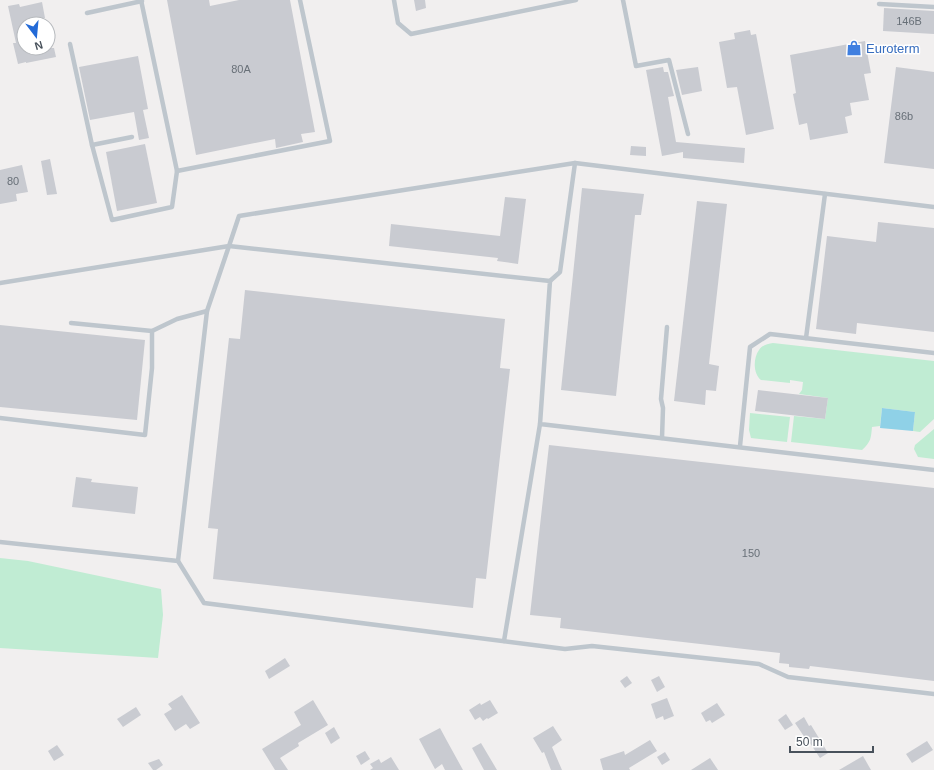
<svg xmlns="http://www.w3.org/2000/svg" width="934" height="770" font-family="Helvetica,sans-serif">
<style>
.green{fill:#c0ecd3}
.water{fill:#8fd1e7}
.building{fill:#c9cbd1}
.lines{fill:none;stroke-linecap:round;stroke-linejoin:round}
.service{stroke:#bec6cd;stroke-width:4.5}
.labels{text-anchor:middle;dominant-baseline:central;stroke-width:3;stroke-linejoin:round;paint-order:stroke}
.number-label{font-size:11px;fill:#687078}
.shop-label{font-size:13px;fill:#366cbe;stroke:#fff;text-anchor:start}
</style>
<rect width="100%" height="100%" fill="#f1efef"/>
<!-- green -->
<g class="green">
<path d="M773,343L934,361V419L920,432L913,431L915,412L882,408L880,426L872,427C871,438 871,442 862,450L791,442L794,416L825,419L828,398L799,394L802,390L803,382L790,380V383L761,380C753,374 753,358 759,350C762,345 768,344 773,343Z"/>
<polygon points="750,413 790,417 787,442 751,438 749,430"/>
<polygon points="934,429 934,459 918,457 914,449 915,445"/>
<polygon points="0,558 28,561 161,589 163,615 158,658 0,648"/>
</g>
<!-- water -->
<polygon class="water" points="882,408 915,412 913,431 880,428"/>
<!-- building -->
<g class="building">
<polygon points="167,0 209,0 210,6 239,0 290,0 315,132 301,134 303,142 276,148 275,139 196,155"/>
<polygon points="414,0 425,0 426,8 416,11"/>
<polygon points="42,2 45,18 27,22 28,24 24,24 24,48 54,48 56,57 26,63 26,62 18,64 13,43 16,43 8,6 19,4 20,7"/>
<polygon points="884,8 934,11 934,34 883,31"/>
<polygon points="750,30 751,35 756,34 774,129 746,135 737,87 727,88 719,42 735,39 734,33"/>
<polygon points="865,41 871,73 864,74 869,100 850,103 852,115 845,117 848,133 810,140 807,123 799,125 793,94 796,93 790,55"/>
<polygon points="138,56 148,109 143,110 149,138 139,140 134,112 90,120 79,67"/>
<polygon points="663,67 664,72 668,72 674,96 668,97 676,142 745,148 744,163 683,158 683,152 662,156 646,70"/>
<polygon points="698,67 702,91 682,95 676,70"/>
<polygon points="896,67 934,72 934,169 884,163"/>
<polygon points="145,144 157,203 117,211 106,152"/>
<polygon points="631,146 646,147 646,156 630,155"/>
<polygon points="50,159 57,194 47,195 41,161"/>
<polygon points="22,165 28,192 16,194 17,201 0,204 0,170"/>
<polygon points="582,188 644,194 641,215 635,215 616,396 561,390"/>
<polygon points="505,197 526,199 518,264 497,261 498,258 389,246 391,224 500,236"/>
<polygon points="697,201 727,204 709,364 719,366 716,391 706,390 705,405 674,401"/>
<polygon points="878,222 934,228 934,332 857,323 856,334 816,329 827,236 876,242"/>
<polygon points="245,290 505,319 500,368 510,369 486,579 476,578 473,608 213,579 218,529 208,528 229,338 240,339"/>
<polygon points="0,325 145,340 137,420 0,407"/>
<polygon points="758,390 828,398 825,419 755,411"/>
<polygon points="549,445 934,488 934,681 810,666 809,669 789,667 789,664 779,663 780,653 560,628 561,618 530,615"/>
<polygon points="76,477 92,479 91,482 138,487 135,514 72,507"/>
<polygon points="285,658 290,666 269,679 265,671"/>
<polygon points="627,676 632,683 625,688 620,681"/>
<polygon points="659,676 665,687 657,692 651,680"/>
<polygon points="182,695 200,723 190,729 186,724 175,731 164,714 172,709 168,704"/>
<polygon points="667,698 674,716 664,720 663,716 656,719 651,704"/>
<polygon points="313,700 328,725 298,743 299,746 280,758 288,770 275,770 262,749 301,725 294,712"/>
<polygon points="490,700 498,713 488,719 487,718 483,721 480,717 475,720 469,710 480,703 481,705"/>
<polygon points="717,703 725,715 712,723 710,720 706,722 701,713"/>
<polygon points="136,707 141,715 123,727 117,719"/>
<polygon points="786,714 793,725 785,730 778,720"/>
<polygon points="804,717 809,726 811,725 828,753 820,758 806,737 805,738 795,723"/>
<polygon points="553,726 562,740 552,747 562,770 551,770 544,752 542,753 533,738"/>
<polygon points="334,727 340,738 331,744 325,733"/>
<polygon points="440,728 447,741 463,770 445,770 442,764 435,769 419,739"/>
<polygon points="650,740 657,751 629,768 630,770 603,770 600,759 624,751 625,755"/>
<polygon points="927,741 933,750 912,763 906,754"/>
<polygon points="481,743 497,770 484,770 472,748"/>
<polygon points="57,745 64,755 54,761 48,751"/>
<polygon points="365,751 370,759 361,765 356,756"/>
<polygon points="665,752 670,760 662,765 657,757"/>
<polygon points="863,756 871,770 839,770"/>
<polygon points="391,757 399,770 370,770 373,768 370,764 379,759 381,763"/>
<polygon points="710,758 718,770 691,770"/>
<polygon points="159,759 163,765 156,770 153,770 148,763"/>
</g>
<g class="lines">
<!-- service -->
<g class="service">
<polyline points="141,0 177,171 330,141 300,0"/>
<polyline points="394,0 398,23 411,34 576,0"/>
<polyline points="623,0 636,66 669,60 688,134"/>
<polyline points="879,4 934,7"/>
<polyline points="87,13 142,1"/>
<polyline points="70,44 92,145 112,220 172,207 177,171"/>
<polyline points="92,145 132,137"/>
<polyline points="550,281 560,272 575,163"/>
<polyline points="0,283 229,246 239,216 575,163 934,207"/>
<polyline points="71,323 152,331 177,319 207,311"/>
<polyline points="806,338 825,194"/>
<polyline points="0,418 145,435 152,368 152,331"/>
<polyline points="662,438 663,408 661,399 667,327"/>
<polyline points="740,446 750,347 770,334 934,353"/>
<polyline points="934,470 540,424 550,281 229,246 207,311 178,561 204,603 565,649 592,646 759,664 788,677 934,694"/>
<polyline points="0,542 178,561"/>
<polyline points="504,641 540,424"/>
</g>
</g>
<!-- icons -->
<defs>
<g id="shop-bare" transform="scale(1.2)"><path d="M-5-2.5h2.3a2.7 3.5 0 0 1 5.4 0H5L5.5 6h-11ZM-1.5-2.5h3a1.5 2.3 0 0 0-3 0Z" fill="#3f7fe0" stroke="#fff" stroke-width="2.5" paint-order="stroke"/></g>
</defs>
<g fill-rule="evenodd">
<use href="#shop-bare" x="854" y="48"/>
</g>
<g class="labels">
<!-- number labels -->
<g class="number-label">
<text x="909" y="21">146B</text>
<text x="241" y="69">80A</text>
<text x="904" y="116">86b</text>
<text x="13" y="181">80</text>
<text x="751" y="553">150</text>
</g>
<!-- shop labels -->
<g class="shop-label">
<text x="866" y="48">Euroterm</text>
</g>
</g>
<!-- north arrow -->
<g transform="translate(36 36) rotate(164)"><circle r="19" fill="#ffffff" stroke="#b6b9bd"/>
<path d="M0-3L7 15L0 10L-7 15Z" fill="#236ad7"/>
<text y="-6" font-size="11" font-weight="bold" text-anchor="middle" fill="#48515b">N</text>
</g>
<!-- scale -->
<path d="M790 746v6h83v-6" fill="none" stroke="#48515b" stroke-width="2"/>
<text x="796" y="746" font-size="12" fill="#48515b" stroke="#ffffff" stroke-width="3" paint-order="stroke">50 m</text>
</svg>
